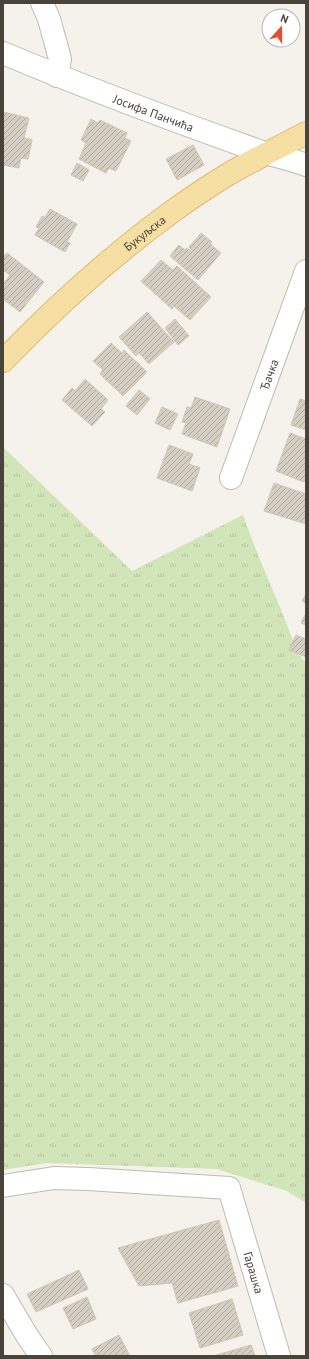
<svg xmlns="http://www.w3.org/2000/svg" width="309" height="1359" font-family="'PT Sans',sans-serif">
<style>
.grass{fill:url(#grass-tufts)}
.building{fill:url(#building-hatch);stroke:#d0c6b6}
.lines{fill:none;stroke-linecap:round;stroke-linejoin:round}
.minor-casing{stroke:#c0baaf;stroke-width:24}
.major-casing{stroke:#dbbc74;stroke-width:24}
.minor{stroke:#fff;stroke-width:22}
.major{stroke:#f6dfa3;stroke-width:22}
.labels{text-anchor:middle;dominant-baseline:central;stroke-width:3.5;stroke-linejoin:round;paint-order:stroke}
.street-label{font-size:12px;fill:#49433a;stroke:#fff}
</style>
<defs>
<pattern id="grass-tufts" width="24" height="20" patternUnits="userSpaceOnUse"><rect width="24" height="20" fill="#d1e5b9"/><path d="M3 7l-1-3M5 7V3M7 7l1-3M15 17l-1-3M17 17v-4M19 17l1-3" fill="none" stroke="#b5c6a0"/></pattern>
<pattern id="building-hatch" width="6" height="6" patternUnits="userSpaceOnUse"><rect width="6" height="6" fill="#d5cec2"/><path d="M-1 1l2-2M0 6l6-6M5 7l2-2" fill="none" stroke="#afa99f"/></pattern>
</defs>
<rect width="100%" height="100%" fill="#f5f2ec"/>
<!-- grass -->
<polygon class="grass" points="3,447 132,571 243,515 258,555 282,612 298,653 306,663 306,1203 287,1191 217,1169 47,1163 3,1170"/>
<!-- building -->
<g class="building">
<polygon points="3,112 29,118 24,138 32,140 28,159 21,158 19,168 3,165"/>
<polygon points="91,119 98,123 100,120 127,133 125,138 131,141 116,171 109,168 106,173 79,159 86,143 81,140"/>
<polygon points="193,145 204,165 177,180 166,159"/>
<polygon points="77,163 89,170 83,181 71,175"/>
<polygon points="50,209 77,224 67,242 70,243 65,252 35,235 39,228 36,227 42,216 45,217"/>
<polygon points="201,233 212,242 210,244 221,253 198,280 170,256 179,245 185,250 187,248 192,252 193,251 189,247"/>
<polygon points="7,253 44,282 20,312 3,299 3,284 10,275 3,270 3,257"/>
<polygon points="161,260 173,270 177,266 211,297 190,320 174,306 172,309 141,281"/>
<polygon points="147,312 174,342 149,364 139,353 136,356 119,337"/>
<polygon points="175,319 189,336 178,345 165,328"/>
<polygon points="111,343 122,353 124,350 147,372 123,396 100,374 103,370 93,361"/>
<polygon points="85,379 108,400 101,409 105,412 92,426 62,400 72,388 75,391"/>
<polygon points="139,390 150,399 137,415 126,406"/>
<polygon points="195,397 230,409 217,447 182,434 186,423 182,422 187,407 191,408"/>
<polygon points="300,399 306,401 306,430 291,425"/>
<polygon points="162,407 178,414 170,430 155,423"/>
<polygon points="290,433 306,439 306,477 304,482 276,471"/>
<polygon points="169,445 193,454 189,464 200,468 192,491 157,478"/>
<polygon points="274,483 306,494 306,524 264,511"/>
<polygon points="306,594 306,603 302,601"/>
<polygon points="306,613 306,625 301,623"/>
<polygon points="296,635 306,639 306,657 289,650"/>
<polygon points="219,1220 238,1286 178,1303 172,1283 139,1286 118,1248"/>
<polygon points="79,1270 88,1289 36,1312 27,1294"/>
<polygon points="87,1297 96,1319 73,1329 63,1308"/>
<polygon points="232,1299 243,1335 200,1348 189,1313"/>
<polygon points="119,1335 130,1356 96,1356 92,1349"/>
<polygon points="251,1345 255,1356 213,1356"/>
</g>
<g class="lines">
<!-- minor casing -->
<g class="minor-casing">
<g id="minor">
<polyline points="42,3 49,19 60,59 57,76"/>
<path id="s1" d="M3,53C89,89 177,122 265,153C279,157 293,160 306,165"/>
<path id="s2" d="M231,478L306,271"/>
<path id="s3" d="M3,1186L54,1178L88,1179L229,1188L279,1356"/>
<polyline points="3,1295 26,1334 41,1356"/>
</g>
</g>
<!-- major casing -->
<g class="major-casing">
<g id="major">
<path id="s4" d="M3,361C56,306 111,256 173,211C194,196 216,181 239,168C261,156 284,145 306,133"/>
</g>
</g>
<!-- minor -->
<use href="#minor" class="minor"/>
<!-- major -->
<use href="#major" class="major"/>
</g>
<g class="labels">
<!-- street labels -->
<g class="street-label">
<text stroke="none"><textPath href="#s1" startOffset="162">Јосифа Панчића</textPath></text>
<text stroke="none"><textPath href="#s4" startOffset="191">Букуљска</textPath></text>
<text stroke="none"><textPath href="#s2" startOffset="110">Ђачка</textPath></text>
<text stroke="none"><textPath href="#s3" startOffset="315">Гарашка</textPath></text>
</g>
</g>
<!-- border -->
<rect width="309" height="1359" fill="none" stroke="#49433a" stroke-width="8"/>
<!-- north arrow -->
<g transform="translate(281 28) rotate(21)"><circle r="19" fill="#ffffff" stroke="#b6b4b0"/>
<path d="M0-3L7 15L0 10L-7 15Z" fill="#e84b2f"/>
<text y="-6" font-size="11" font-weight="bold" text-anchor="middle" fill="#49433a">N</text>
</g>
</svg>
